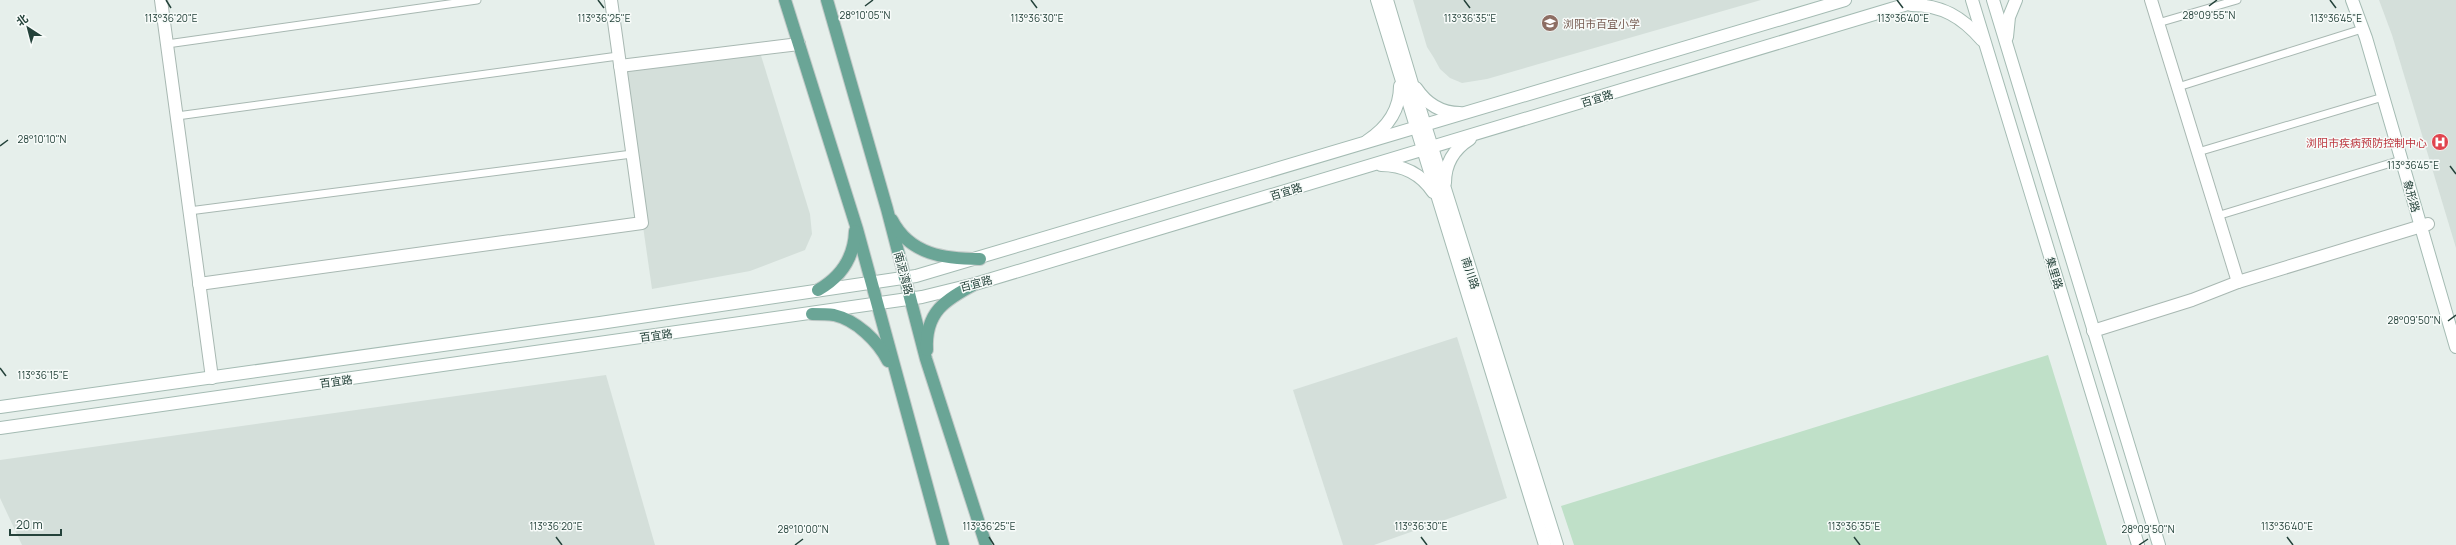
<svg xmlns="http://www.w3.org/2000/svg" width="2456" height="545" font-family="Manrope,'Noto Sans SC',sans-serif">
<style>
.built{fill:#d4dfda}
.green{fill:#bfe0c8}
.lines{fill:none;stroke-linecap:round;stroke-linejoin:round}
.lane-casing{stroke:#a8b8b2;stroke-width:9}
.street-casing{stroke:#a8b8b2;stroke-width:14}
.secondary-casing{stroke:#a4bbb3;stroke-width:14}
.primary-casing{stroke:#c2cac8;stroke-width:14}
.lane{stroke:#fff;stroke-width:7}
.street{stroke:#fff;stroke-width:12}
.secondary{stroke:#fff;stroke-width:12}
.primary{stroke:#6aa596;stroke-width:12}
.ticks{fill:none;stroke:#24423a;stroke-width:1.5}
.labels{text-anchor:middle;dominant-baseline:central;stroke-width:3;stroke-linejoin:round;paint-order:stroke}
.education-label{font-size:11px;fill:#785e54;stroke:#f7fbf9;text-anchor:start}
.street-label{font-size:11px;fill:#24423a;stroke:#f7fbf9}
.health-label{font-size:11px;fill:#be3a42;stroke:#f7fbf9;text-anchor:end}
.ticks-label{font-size:10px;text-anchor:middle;fill:#24423a;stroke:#f7fbf9;stroke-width:3;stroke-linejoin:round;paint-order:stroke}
</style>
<rect width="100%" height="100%" fill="#e6efeb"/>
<!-- built -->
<g class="built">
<polygon points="1413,0 1761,0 1487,79 1462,83 1450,78 1440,69 1434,58 1427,47"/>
<polygon points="2379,0 2456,0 2456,248 2392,35"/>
<polygon points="759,49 810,214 812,234 805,250 750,271 652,289 620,66"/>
<polygon points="1457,337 1507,498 1374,545 1343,545 1293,390"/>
<polygon points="606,375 655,545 22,545 0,498 0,460"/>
</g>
<!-- green -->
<polygon class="green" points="2048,355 2107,545 1574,545 1561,506"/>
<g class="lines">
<!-- lane casing -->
<g class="lane-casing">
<g id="lane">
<polyline points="2158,23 2237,0"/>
<polyline points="167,44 477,0"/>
<polyline points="2178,87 2362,29"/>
<polyline points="177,116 618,56"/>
<polyline points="2198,152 2383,97"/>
<polyline points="189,211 632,154"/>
<polyline points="2217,216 2401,160"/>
</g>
</g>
<!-- street casing -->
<g class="street-casing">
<g id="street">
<polyline points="161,0 212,378"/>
<polyline points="2151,0 2238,282"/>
<polyline points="620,66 799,44"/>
<polyline points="199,284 642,223 611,0"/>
<polyline points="2093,331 2192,300 2238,282 2428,224"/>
</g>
</g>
<!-- secondary casing -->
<g class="secondary-casing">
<g id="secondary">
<polyline points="1377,0 1545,545"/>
<polyline points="1387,0 1413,87 1557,545"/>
<polyline points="1972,0 2138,545"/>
<polyline points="1993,0 2159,545"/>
<polyline points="2352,0 2366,38 2456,347"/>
<path d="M1911,5C1942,5 1962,17 1982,40"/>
<polyline points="2007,37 2009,17 2016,0"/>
<path d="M1416,88C1426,103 1441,113 1460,113"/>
<path d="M1367,141C1387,128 1400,110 1400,86"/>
<path d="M1381,165C1403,165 1421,174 1433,192"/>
<path d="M1445,183C1445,164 1454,149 1470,139"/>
<polyline points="0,407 600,323 916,276 1845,0"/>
<polyline points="0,428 922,297 975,284 1921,0"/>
</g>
</g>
<!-- primary casing -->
<g class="primary-casing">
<g id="primary">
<polyline points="785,0 857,229 943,545"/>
<polyline points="827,0 887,209 926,359 986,545"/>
<path d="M892,220C910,255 945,259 980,259"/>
<path d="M818,290C841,277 854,258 855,231"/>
<path d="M812,314C819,314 827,314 834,315C856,320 878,341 888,361"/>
<path d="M927,350C925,312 945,300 975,284"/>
</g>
</g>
<!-- lane -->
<use href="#lane" class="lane"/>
<!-- street -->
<use href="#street" class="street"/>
<!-- secondary -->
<use href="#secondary" class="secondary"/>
<!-- primary -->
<use href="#primary" class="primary"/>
</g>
<!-- ticks -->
<path class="ticks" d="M166,0L171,8M598,0L604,8M1031,0L1037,8M1464,0L1470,8M1897,0L1903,8M2330,0L2336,8M865,6L873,0M2209,6L2217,0M0,146L8,140M2450,166L2456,174M2448,321L2456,315M0,368L6,376M556,537L562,545M989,537L994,545M1421,537L1427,545M1854,537L1860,545M2287,537L2293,545M795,545L803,539M2139,545L2148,539"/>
<!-- icons -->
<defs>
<g id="school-disc" transform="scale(0.9)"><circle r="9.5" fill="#8d6e63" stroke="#f7fbf9"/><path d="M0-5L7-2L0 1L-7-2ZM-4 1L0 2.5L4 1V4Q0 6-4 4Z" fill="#fff"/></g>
<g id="hospital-disc" transform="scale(0.9)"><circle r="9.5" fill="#e0444e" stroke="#f7fbf9"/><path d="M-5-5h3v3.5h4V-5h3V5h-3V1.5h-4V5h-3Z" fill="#fff"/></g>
</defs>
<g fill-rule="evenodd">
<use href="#school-disc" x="1550" y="23"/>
<use href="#hospital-disc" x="2440" y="142"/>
</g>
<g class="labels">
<!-- education labels -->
<g class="education-label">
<text x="1563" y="23">浏阳市百宜小学</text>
</g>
<!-- street labels -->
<g class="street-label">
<text transform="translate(1597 98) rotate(-17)">百宜路</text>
<text transform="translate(1286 191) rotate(-17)">百宜路</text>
<text transform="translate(2412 196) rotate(74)">象形路</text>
<text transform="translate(904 273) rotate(75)">南泥湾路</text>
<text transform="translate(1471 273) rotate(72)">南川路</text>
<text transform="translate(2055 273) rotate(73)">集里路</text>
<text transform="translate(976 283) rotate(-15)">百宜路</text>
<text transform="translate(656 335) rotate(-8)">百宜路</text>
<text transform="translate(336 381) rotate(-8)">百宜路</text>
</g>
<!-- health labels -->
<g class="health-label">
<text x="2427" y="142">浏阳市疾病预防控制中心</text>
</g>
</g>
<g class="ticks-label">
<text x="865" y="19">28°10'05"N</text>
<text x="2209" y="19">28°09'55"N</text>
<text x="171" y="22">113°36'20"E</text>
<text x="604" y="22">113°36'25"E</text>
<text x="1037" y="22">113°36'30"E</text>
<text x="1470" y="22">113°36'35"E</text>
<text x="1903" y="22">113°36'40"E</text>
<text x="2336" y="22">113°36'45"E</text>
<text x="42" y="143">28°10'10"N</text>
<text x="2413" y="169">113°36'45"E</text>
<text x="2414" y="324">28°09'50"N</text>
<text x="43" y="379">113°36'15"E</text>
<text x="556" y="530">113°36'20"E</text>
<text x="989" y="530">113°36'25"E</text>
<text x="1421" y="530">113°36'30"E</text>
<text x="1854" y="530">113°36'35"E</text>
<text x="2287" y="530">113°36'40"E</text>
<text x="803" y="533">28°10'00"N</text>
<text x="2148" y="533">28°09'50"N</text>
</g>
<!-- north arrow -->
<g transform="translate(28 28) rotate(324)" stroke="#f7fbf9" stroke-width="3" paint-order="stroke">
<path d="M0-3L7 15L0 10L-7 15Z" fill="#24423a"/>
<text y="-6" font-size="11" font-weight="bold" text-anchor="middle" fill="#24423a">北</text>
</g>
<!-- scale -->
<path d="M10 529v6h51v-6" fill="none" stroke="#24423a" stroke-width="2"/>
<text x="16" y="529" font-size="12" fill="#24423a" stroke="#f7fbf9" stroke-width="3" paint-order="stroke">20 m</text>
</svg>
